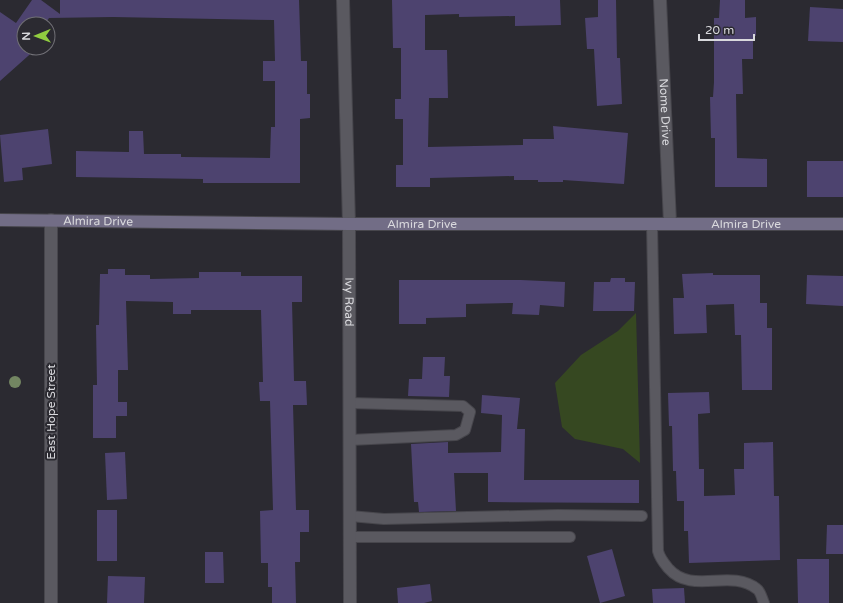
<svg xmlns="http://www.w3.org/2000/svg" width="843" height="603" font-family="'Varela Round',sans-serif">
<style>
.green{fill:#364821}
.building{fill:#4d436f}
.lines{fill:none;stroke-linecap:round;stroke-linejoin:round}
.lane-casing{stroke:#47464c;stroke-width:12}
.street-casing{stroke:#47464c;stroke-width:14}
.secondary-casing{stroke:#47464c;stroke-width:14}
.lane{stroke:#5a5960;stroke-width:10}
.street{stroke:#5a5960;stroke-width:12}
.secondary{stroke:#726d86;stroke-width:12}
.tree{fill:#738662}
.labels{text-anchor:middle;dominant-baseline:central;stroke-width:4;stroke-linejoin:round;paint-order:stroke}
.street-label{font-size:12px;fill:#d9d9dd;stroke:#2b2a31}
</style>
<rect width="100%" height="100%" fill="#2b2a31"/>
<!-- green -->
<polygon class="green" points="636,313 640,463 623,449 575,439 562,427 555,383 581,355 618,331"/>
<!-- building -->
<g class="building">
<polygon points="32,0 41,0 60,14 60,0 299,0 301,61 307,61 307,94 310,94 310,118 300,119 300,183 203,183 203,179 76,177 76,151 129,152 129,131 143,131 144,154 181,154 181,157 270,158 271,127 275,127 275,81 263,81 263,61 275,61 274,20 113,17 49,18 45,24 24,24 24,48 37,48 0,81 0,12 16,23"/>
<polygon points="392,0 560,0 561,25 515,26 515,16 459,17 459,14 425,15 425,50 447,50 448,98 429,98 428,147 523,145 523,139 554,139 553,126 628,133 624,184 563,180 563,182 538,182 538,180 514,180 514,176 430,178 430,187 396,187 396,165 403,165 403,119 395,119 395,99 401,99 401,48 393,48"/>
<polygon points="598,0 616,0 617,58 620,58 622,104 597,106 594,49 587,49 585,18 598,17"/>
<polygon points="720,0 745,0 745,18 756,17 756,36 753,36 753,59 742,59 743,94 736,94 737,158 767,159 767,187 715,187 715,138 711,138 710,97 713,97 714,82 714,18 719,18"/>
<polygon points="810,7 843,9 843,42 808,41"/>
<polygon points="48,129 52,164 22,168 23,180 4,182 0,135"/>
<rect x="807" y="161" width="36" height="36"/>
<polygon points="108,269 125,269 125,275 150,275 150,279 199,278 199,272 241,272 241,276 302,276 302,302 292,302 294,381 306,381 307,405 293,405 296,510 309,510 309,532 300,532 300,562 295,562 296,603 272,603 272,587 268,587 268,563 261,563 260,511 273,510 270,401 260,401 259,382 263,382 261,310 191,310 191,314 173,314 173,302 126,301 128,370 118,370 118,402 127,402 127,416 116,416 116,438 93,438 93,385 97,385 96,325 99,325 100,274 108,274"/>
<polygon points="713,273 713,275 760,275 760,303 767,303 767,328 772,328 772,390 742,390 741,335 735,335 734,304 706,305 707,333 674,334 673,298 684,298 682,274"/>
<polygon points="807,275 843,276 843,306 806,304"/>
<polygon points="611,278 625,278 625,282 635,282 634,311 593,311 594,282 610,282"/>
<polygon points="399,280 521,280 565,282 564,307 540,305 539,315 512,314 513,303 466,304 466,317 426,318 426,324 399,324"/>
<polygon points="423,357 445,357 444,376 450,376 449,397 408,396 409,379 422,379"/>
<polygon points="709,392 710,413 698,414 699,469 704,469 704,496 735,495 734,469 744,469 744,443 773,442 774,496 779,496 780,560 689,563 688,531 684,531 684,501 677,501 676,471 673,471 672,426 669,426 668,393"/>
<polygon points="482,395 520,398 517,429 525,429 524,480 639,480 639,503 488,502 488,473 454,473 456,511 419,512 418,502 414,502 411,444 448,442 448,453 501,452 502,415 481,413"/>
<polygon points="125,452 127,499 107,500 105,453"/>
<rect x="97" y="510" width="20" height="51"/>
<polygon points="827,525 843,525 843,554 826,554"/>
<polygon points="612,549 625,596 600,603 587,556"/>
<polygon points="205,552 223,552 224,583 205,583"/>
<polygon points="797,559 829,559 829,603 798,603"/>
<polygon points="108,576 145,577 144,603 107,603"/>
<polygon points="430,584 432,601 424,603 398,603 397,588"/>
<polygon points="684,588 685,603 653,603 652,589"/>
</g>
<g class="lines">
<!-- lane casing -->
<g class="lane-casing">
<g id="lane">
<path d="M652,223L658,551C660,559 664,563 669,569C692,595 731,568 757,589C761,592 762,599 764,603"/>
<polyline points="350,403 463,406 470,412 465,430 456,435 350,440"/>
<polyline points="350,516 384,519 558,515 642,516"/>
<polyline points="350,537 570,537"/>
</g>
</g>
<!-- street casing -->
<g class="street-casing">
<g id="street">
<path id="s1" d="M343,0L349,224L350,603"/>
<path id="s2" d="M660,0L670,223"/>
<polyline points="51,220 51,603"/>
</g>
</g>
<!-- secondary casing -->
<g class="secondary-casing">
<g id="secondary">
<path id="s3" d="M0,220L349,224H843"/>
</g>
</g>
<!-- lane -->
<use href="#lane" class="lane"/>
<!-- street -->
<use href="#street" class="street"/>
<!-- secondary -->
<use href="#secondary" class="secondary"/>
</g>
<!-- trees -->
<circle class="tree" cx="15" cy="382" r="6"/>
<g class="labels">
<!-- street labels -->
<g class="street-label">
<text stroke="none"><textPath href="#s2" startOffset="112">Nome Drive</textPath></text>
<text stroke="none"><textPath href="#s3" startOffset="98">Almira Drive</textPath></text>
<text stroke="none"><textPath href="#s3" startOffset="746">Almira Drive</textPath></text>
<text stroke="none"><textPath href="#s3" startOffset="422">Almira Drive</textPath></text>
<text stroke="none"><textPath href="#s1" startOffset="302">Ivy Road</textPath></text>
<text transform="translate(51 412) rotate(-90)">East Hope Street</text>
</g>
</g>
<!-- north arrow -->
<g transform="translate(36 36) rotate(269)"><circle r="19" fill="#2b2a31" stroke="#717076"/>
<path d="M0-3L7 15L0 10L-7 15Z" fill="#91cd40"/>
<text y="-6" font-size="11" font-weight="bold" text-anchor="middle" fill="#d9d9dd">N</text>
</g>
<!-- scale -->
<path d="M699 34v6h55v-6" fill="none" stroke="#d9d9dd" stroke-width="2"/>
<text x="705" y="34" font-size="12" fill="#d9d9dd" stroke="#2b2a31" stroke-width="3" paint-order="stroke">20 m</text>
</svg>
